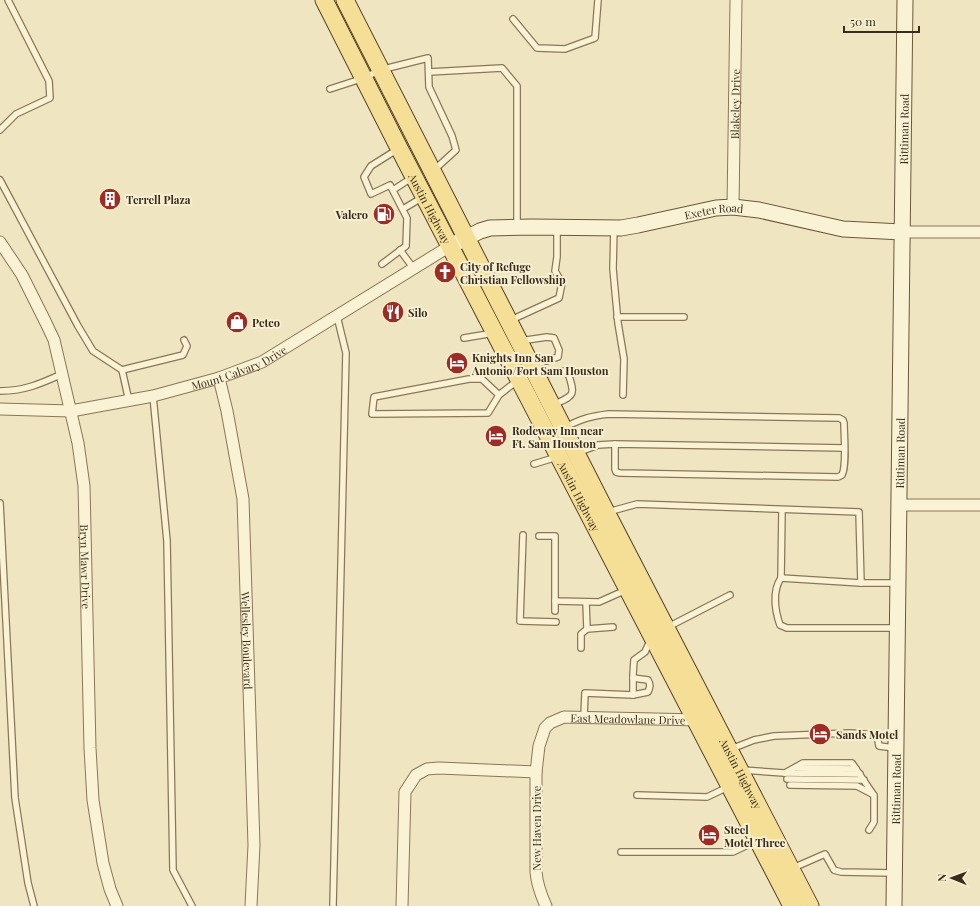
<svg xmlns="http://www.w3.org/2000/svg" width="980" height="906" font-family="'Playfair Display',serif">
<style>
.lines{fill:none;stroke-linecap:round;stroke-linejoin:round}
.lane-casing{stroke:#8a7658;stroke-width:8}
.street-casing{stroke:#8a7658;stroke-width:13}
.secondary-casing{stroke:#6c573b;stroke-width:17}
.primary-casing{stroke:#57442c;stroke-width:19}
.lane{stroke:#faf2d4;stroke-width:5.5}
.street{stroke:#faf2d4;stroke-width:11}
.secondary{stroke:#faf2d4;stroke-width:15}
.primary{stroke:#f5df97;stroke-width:17}
.labels{text-anchor:middle;dominant-baseline:central;stroke-width:4;stroke-linejoin:round;paint-order:stroke}
.street-label{font-size:11px;fill:#392c1d;stroke:#f7efd1}
.poi-label{font-size:11px;font-weight:bold;fill:#392c1d;stroke:#f7efd1;text-anchor:start}
</style>
<rect width="100%" height="100%" fill="#f0e5c1"/>
<g class="lines">
<!-- lane casing -->
<g class="lane-casing">
<g id="lane">
<polyline points="513,19 537,48 565,49 595,38 598,0"/>
<polyline points="429,72 502,68 517,86 517,227"/>
<polyline points="330,89 364,78 380,70 428,58 429,87 452,136 456,150 433,171"/>
<polyline points="0,130 16,114 50,98 49,81 8,0"/>
<polyline points="0,180 78,326 93,351 122,370 129,401"/>
<polyline points="393,190 413,177"/>
<polyline points="403,209 423,197"/>
<polyline points="614,228 613,269 618,323 624,359 623,395"/>
<polyline points="400,250 414,269"/>
<polyline points="382,264 406,246 407,218 390,185 371,194 364,177 371,166 398,149"/>
<polyline points="617,317 684,317"/>
<polyline points="511,320 559,298 562,283 555,271 557,257 557,229"/>
<polyline points="464,338 494,333"/>
<polyline points="520,341 547,337 554,338 559,350 558,357 532,366"/>
<polyline points="122,370 183,355 187,346 184,340"/>
<path d="M538,375L563,371L568,373C576,397 574,395 553,405"/>
<path d="M0,391C24,391 40,384 62,374"/>
<polyline points="499,395 482,379 469,379 374,397 372,414 488,413 499,395 518,380"/>
<polyline points="153,396 167,541 173,870 192,906"/>
<path d="M564,428C580,419 591,416 609,414L839,418L843,420L844,423C844,435 847,465 842,475L838,477L620,473L616,472L615,469V444L844,448"/>
<polyline points="577,453 598,445 615,444"/>
<polyline points="534,464 557,457"/>
<polyline points="0,503 15,798 28,883 34,906"/>
<polyline points="608,512 637,504 859,512 861,583 897,583"/>
<polyline points="523,535 520,621 556,622"/>
<polyline points="539,536 555,536 555,601 599,602 626,590"/>
<polyline points="781,578 782,510"/>
<path d="M861,583L781,578C772,591 775,611 780,625L787,628H897"/>
<polyline points="586,602 587,629 613,627"/>
<polyline points="555,611 555,601"/>
<polyline points="668,627 730,595"/>
<polyline points="581,648 581,634 587,629"/>
<path d="M633,678L648,680C651,685 650,687 648,692L633,695"/>
<polyline points="584,717 585,693 633,695 633,675 634,660 645,652 650,641"/>
<polyline points="731,749 754,740 774,736 850,733 877,735 879,746 895,748"/>
<polyline points="797,768 856,769"/>
<polyline points="742,770 784,773 860,774"/>
<polyline points="785,773 803,763 852,763 873,794"/>
<polyline points="787,779 864,780"/>
<polyline points="790,785 857,786 874,795 874,822 869,830"/>
<polyline points="637,795 707,797 728,787"/>
<polyline points="621,852 733,852 756,841"/>
<polyline points="793,868 825,854 834,870 841,872 893,873"/>
<polyline points="333,906 346,353 337,316"/>
</g>
</g>
<!-- street casing -->
<g class="street-casing">
<g id="street">
<path id="s1" d="M733,207L736,0"/>
<polyline points="902,232 980,232"/>
<path id="s2" d="M0,242L22,275L46,323L54,340L78,443L84,486L90,748L93,800L103,863L110,889L117,906"/>
<path id="s3" d="M219,378L227,411L243,499L254,845L251,906"/>
<path id="s4" d="M0,409L71,411L153,396L219,378L262,362L450,246"/>
<polyline points="899,505 980,505"/>
<polyline points="402,906 405,792 416,775 427,769 439,768 536,772"/>
<path id="s5" d="M546,906C541,895 537,884 536,872V772L539,746L545,728L550,723L564,717L700,720"/>
</g>
</g>
<!-- secondary casing -->
<g class="secondary-casing">
<g id="secondary">
<path id="s6" d="M456,243L480,231L490,228L531,227L621,228L638,225L716,208L733,207L759,210L843,229L902,232"/>
<path id="s7" d="M894,906L905,0"/>
</g>
</g>
<!-- primary casing -->
<g class="primary-casing">
<g id="primary">
<path id="s8" d="M324,0L399,148L792,906"/>
<path id="s9" d="M345,0L606,512L810,906"/>
</g>
</g>
<!-- lane -->
<use href="#lane" class="lane"/>
<!-- street -->
<use href="#street" class="street"/>
<!-- secondary -->
<use href="#secondary" class="secondary"/>
<!-- primary -->
<use href="#primary" class="primary"/>
</g>
<!-- icons -->
<defs>
<g id="building-disc" transform="scale(1.15)"><circle r="9.5" fill="#9c2d25" stroke="#f7efd1"/><path d="M-4-6H4V6H1V3H-1V6H-4ZM-2.5-4.3h1.7v1.8h-1.7ZM.8-4.3h1.7v1.8H.8ZM-2.5-1h1.7V.8h-1.7ZM.8-1h1.7V.8H.8Z" fill="#fff"/></g>
<g id="fuel-disc" transform="scale(1.15)"><circle r="9.5" fill="#9c2d25" stroke="#f7efd1"/><path d="M-5.5-6h7V0h2V4h1.3V-2.5L3-4.5l.8-.8L6-3V5H2.5V1h-1V6h-7ZM-4.2-4.7v3.2H.2V-4.7Z" fill="#fff"/></g>
<g id="church-disc" transform="scale(1.15)"><circle r="9.5" fill="#9c2d25" stroke="#f7efd1"/><path d="M-1.2-6h2.4v3.5h3.3v2.4h-3.3V6h-2.4V-.1h-3.3v-2.4h3.3Z" fill="#fff"/></g>
<g id="restaurant-disc" transform="scale(1.15)"><circle r="9.5" fill="#9c2d25" stroke="#f7efd1"/><path d="M-5-6h1v4h1v-4h1v4h1v-4h1v5L-1.5 .5V6h-2V.5L-5-1ZM5-6V6H3V1.5H1.5Q1.5-4 5-6Z" fill="#fff"/></g>
<g id="shop-disc" transform="scale(1.15)"><circle r="9.5" fill="#9c2d25" stroke="#f7efd1"/><path d="M-5-2.5h2.3a2.7 3.5 0 0 1 5.4 0H5L5.5 6h-11ZM-1.5-2.5h3a1.5 2.3 0 0 0-3 0Z" fill="#fff"/></g>
<g id="hotel-disc" transform="scale(1.15)"><circle r="9.5" fill="#9c2d25" stroke="#f7efd1"/><path d="M-6-4.5h1.5V1H6V5H4.5V3h-9V5H-6ZM-4 0a1.8 1.8 0 1 1 3.6 0ZM.5 0V-2.5h3Q6-2.5 6 0Z" fill="#fff"/></g>
</defs>
<g fill-rule="evenodd">
<use href="#building-disc" x="110" y="199"/>
<use href="#fuel-disc" x="384" y="214"/>
<use href="#church-disc" x="445" y="272"/>
<use href="#restaurant-disc" x="393" y="312"/>
<use href="#shop-disc" x="237" y="322"/>
<use href="#hotel-disc" x="457" y="363"/>
<use href="#hotel-disc" x="496" y="436"/>
<use href="#hotel-disc" x="820" y="734"/>
<use href="#hotel-disc" x="709" y="835"/>
</g>
<g class="labels">
<!-- street labels -->
<g class="street-label">
<text stroke="none"><textPath href="#s1" startOffset="103">Blakeley Drive</textPath></text>
<text stroke="none"><textPath href="#s7" startOffset="777">Rittiman Road</textPath></text>
<text stroke="none"><textPath href="#s8" startOffset="234">Austin Highway</textPath></text>
<text stroke="none"><textPath href="#s6" startOffset="263">Exeter Road</textPath></text>
<text stroke="none"><textPath href="#s4" startOffset="245">Mount Calvary Drive</textPath></text>
<text stroke="none"><textPath href="#s7" startOffset="453">Rittiman Road</textPath></text>
<text stroke="none"><textPath href="#s8" startOffset="558">Austin Highway</textPath></text>
<text stroke="none"><textPath href="#s2" startOffset="342">Bryn Mawr Drive</textPath></text>
<text stroke="none"><textPath href="#s3" startOffset="265">Wellesley Boulevard</textPath></text>
<text stroke="none"><textPath href="#s5" startOffset="267">East Meadowlane Drive</textPath></text>
<text stroke="none"><textPath href="#s9" startOffset="869">Austin Highway</textPath></text>
<text stroke="none"><textPath href="#s7" startOffset="117">Rittiman Road</textPath></text>
<text transform="translate(536 828) rotate(-90)">New Haven Drive</text>
</g>
<!-- poi labels -->
<g class="poi-label">
<text x="126" y="199">Terrell Plaza</text>
<text x="368" y="214" text-anchor="end">Valero</text>
<text x="460" y="266">City of Refuge<tspan x="460" dy="13">Christian Fellowship</tspan></text>
<text x="408" y="312">Silo</text>
<text x="252" y="322">Petco</text>
<text x="472" y="357">Knights Inn San<tspan x="472" dy="13">Antonio/Fort Sam Houston</tspan></text>
<text x="512" y="430">Rodeway Inn near<tspan x="512" dy="13">Ft. Sam Houston</tspan></text>
<text x="836" y="734">Sands Motel</text>
<text x="724" y="829">Steel<tspan x="724" dy="13">Motel Three</tspan></text>
</g>
</g>
<!-- north arrow -->
<g transform="translate(952 878) rotate(271)" stroke="#f7efd1" stroke-width="3" paint-order="stroke">
<path d="M0-3L7 15L0 10L-7 15Z" fill="#392c1d"/>
<text y="-6" font-size="11" font-weight="bold" text-anchor="middle" fill="#392c1d">N</text>
</g>
<!-- scale -->
<path d="M844 26v6h75v-6" fill="none" stroke="#392c1d" stroke-width="2"/>
<text x="850" y="26" font-size="12" fill="#392c1d" stroke="#f7efd1" stroke-width="3" paint-order="stroke">50 m</text>
</svg>
